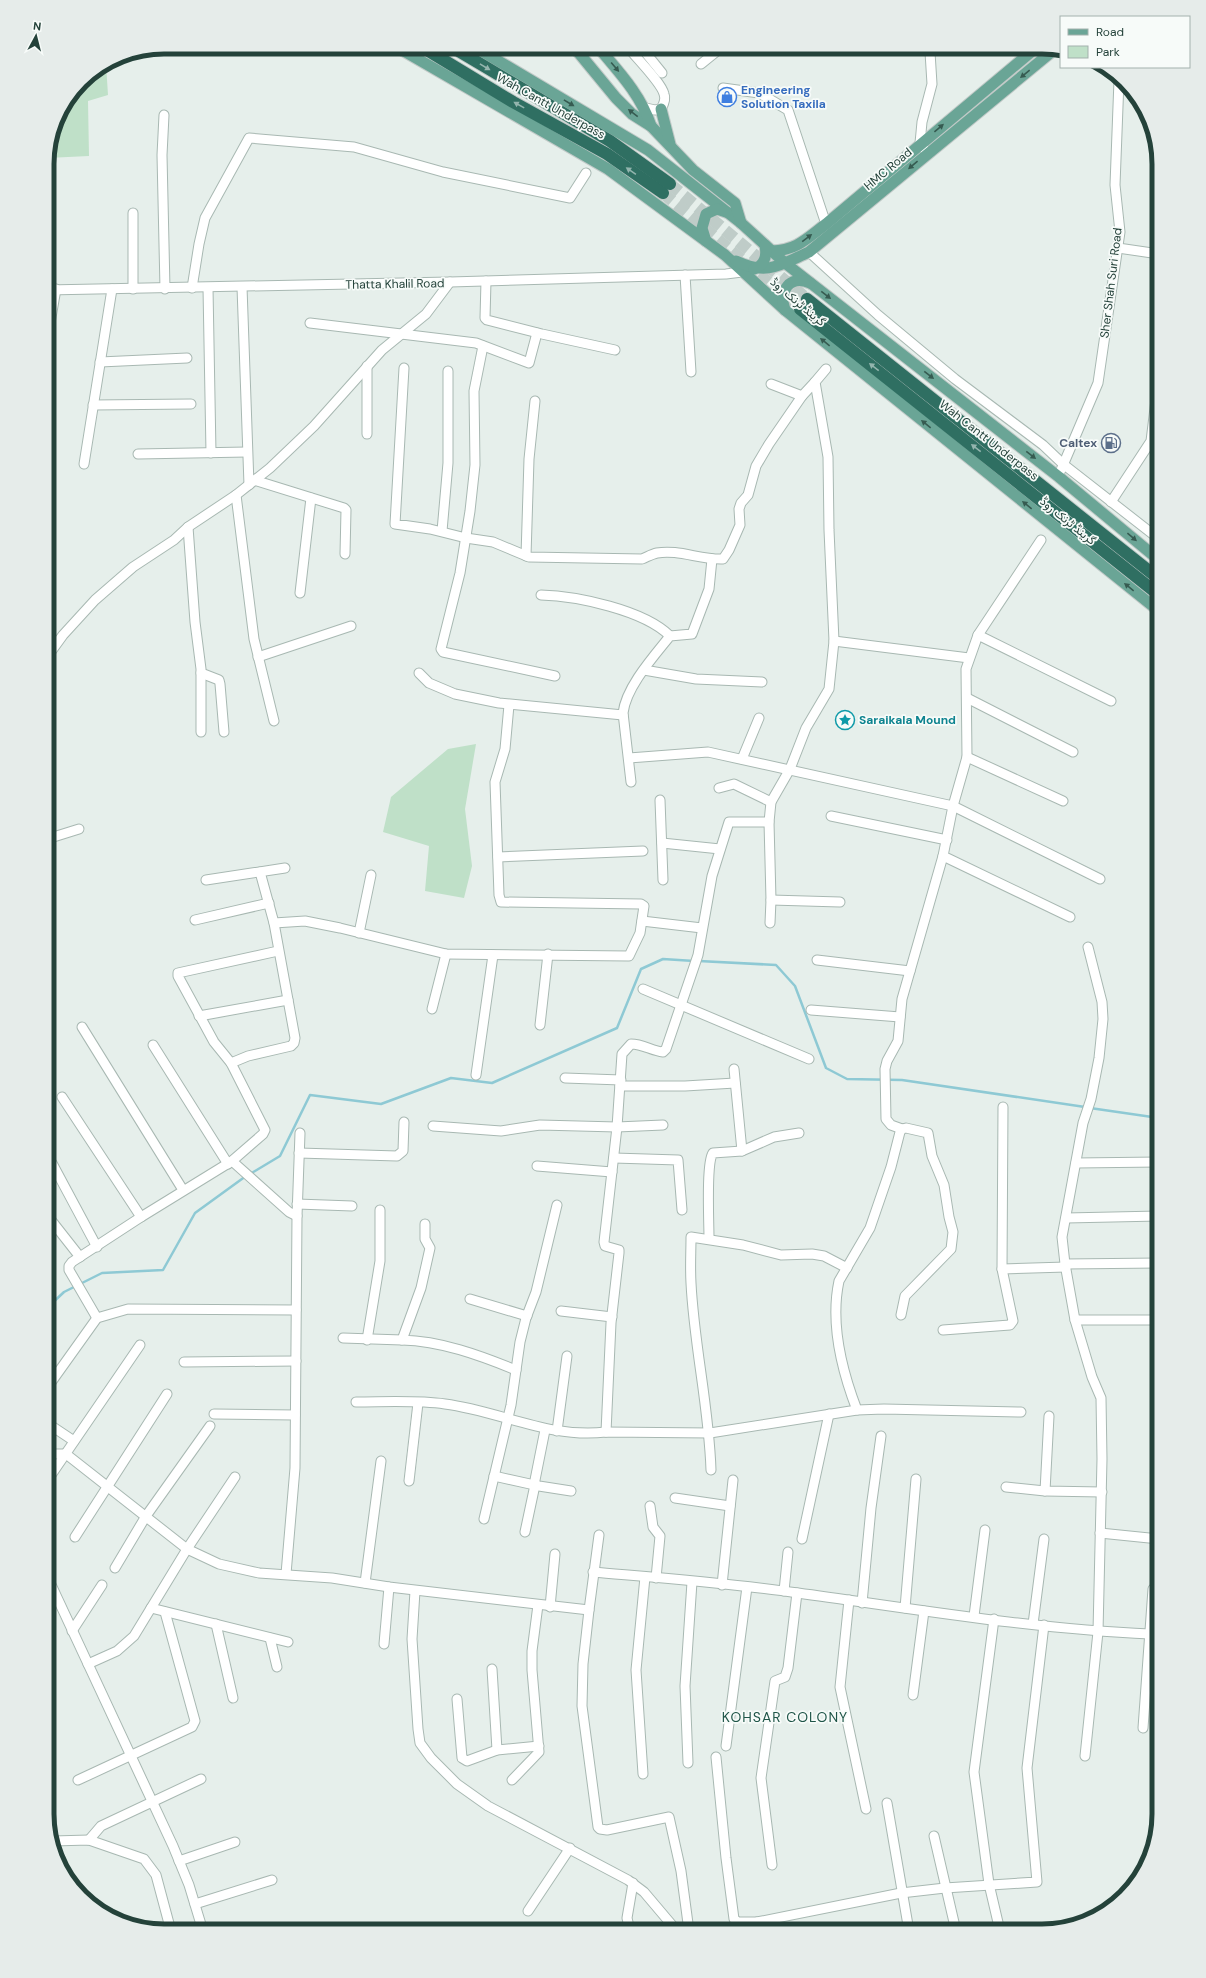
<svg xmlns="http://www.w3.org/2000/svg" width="1206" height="1978" font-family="'DM Sans',Vazirmatn,sans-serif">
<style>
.green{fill:#bfe0c8}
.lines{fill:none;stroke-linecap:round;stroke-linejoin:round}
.stream{stroke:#8ec9d4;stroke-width:2.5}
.highway-tunnel{stroke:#bfccc8;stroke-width:12;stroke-dasharray:12 6;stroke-linecap:butt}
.minor-casing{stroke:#a8b8b2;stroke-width:11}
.major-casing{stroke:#c2cac8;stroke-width:13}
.highway-casing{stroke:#c2cac8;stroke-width:14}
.minor{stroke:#fff;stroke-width:9}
.major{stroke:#6aa596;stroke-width:11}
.highway{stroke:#2f6f62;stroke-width:12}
.oneway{fill:#93b5ae}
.oneway2{fill:#365b51}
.labels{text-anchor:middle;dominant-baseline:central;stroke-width:3.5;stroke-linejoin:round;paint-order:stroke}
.shop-label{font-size:12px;font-weight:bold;fill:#366cbe;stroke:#f7fbf9;text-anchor:start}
.street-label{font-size:12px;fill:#24423a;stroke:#f7fbf9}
.service-label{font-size:12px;font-weight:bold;fill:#4e5e75;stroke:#f7fbf9;text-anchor:end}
.culture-label{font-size:12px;font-weight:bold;fill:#0d838f;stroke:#f7fbf9;text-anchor:start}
.quarter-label{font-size:14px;letter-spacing:1px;fill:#1f5548;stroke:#f7fbf9}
.rim{fill:none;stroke:#24423a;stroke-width:5}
</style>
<rect width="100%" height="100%" fill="#e6efeb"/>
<!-- green -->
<g class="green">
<polygon points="106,64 108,95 88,101 89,156 47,158 56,119 81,81"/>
<polygon points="476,744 465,809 472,866 464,898 425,891 429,846 383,832 391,797 448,749"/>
</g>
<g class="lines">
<!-- stream -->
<g class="stream">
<polyline points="699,961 776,965 795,986 826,1068 847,1079 902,1080 1085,1107"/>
<polyline points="1090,1108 1159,1118"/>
<polyline points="250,1174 280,1156 310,1095 381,1104 451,1078 492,1083 617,1028 641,969 663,959 694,961"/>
<polyline points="47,1308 64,1292 102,1273 163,1270 195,1213 246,1176"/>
</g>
<!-- highway-tunnel -->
<g class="highway-tunnel">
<polyline points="670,184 807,299"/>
<polyline points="663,193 800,309"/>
</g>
<!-- minor casing -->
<g class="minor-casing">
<g id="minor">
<path d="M628,47C636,58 661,82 664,94C666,99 664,104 661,109L655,110L646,108"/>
<polyline points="641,47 662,73"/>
<polyline points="701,64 722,47"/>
<polyline points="723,88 759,93 788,110 826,224"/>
<polyline points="164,115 162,155 165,289"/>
<polyline points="924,149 920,143 922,122 932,84 930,52 927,47"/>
<polyline points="47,167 48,166"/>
<polyline points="1118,248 1159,254"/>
<polyline points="809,252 878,315 955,379 1043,445 1063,464 1159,539"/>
<polyline points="685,275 691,372"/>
<polyline points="486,281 485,318 487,320 542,334 615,350"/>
<polyline points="242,287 249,485"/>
<polyline points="192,288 199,244 205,218 249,138 354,147 443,172 570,198 586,173"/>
<polyline points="208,288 211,453"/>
<polyline points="133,289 133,213"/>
<polyline points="47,290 450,282 726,274 742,272"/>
<polyline points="310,323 476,343 529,363 537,333"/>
<polyline points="47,340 56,289"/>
<polyline points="483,346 474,391 475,465 470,511 460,573 441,649 443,652 555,676"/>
<polyline points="100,362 187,358"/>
<path d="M404,368L395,524L430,529L466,538L493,542L529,557L642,559C647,557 652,554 657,553C678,549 701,560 723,559L729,550L740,525L739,509L741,503L748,495L756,466L769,444L802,396L815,382"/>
<polyline points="771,384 802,396"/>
<polyline points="93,405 191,404"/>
<polyline points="367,434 367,366"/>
<polyline points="138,454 247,452"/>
<polyline points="84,464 112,289"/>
<polyline points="1061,470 1098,383 1120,232 1115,185 1119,80"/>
<polyline points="254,480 344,508 346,510 345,554"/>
<polyline points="236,495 254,639 274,721"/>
<polyline points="1111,502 1151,441 1159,375"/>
<polyline points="188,527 195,622 201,669 201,732"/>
<polyline points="442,531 448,463 448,371"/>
<polyline points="1041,540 978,635 966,669 967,757 953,806 943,856 1070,917"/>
<polyline points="526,556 529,459 535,401"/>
<polyline points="300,593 311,498"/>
<path d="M541,595C577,596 644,610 670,636"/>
<polyline points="978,635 1111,701"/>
<polyline points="834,641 969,658"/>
<polyline points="47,657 63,635 95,600 133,567 174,540 188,527 236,495 270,468 314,426 382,350 426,314 450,282"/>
<polyline points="258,657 351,626"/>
<polyline points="644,670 696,679 762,682"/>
<polyline points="201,673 219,680 220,684 224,732"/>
<polyline points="419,673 429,683 455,694 499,703 623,715"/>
<polyline points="967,698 1073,752"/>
<polyline points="967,757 1063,801"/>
<polyline points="629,758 708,752 953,806 1100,879"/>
<polyline points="742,759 759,718"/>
<path d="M631,782L623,713C626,687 654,656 670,636L692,634L709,589L712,559"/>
<polyline points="719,788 734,784 771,802"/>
<polyline points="660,800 663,880"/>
<polyline points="831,816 947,840"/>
<polyline points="47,839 79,829"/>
<polyline points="662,843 720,849"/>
<polyline points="498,857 643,851"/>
<polyline points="206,880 285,868"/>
<polyline points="771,900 840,902"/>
<polyline points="195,920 269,903"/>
<polyline points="642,921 702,928"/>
<polyline points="274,923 305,921 340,928 446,954 629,956 640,933 644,906 641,904 501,902 499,895 495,782 505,749 509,705"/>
<polyline points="770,923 771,900 769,822 771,802 790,769 806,728 829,689 834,641 829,530 828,457 815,382 826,369"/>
<polyline points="359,933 371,875"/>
<polyline points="817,960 910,971"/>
<polyline points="643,989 809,1059"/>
<polyline points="432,1009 446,954"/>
<polyline points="811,1010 900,1017"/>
<polyline points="199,1016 288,1000"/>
<polyline points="540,1025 548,954"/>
<polyline points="82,1027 183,1190"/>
<polyline points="153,1045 228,1164"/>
<polyline points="231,1063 248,1056 291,1046 294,1043 295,1038 274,923 260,872"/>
<polyline points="734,1069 742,1151"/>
<polyline points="476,1075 493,955"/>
<polyline points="565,1078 621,1080"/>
<polyline points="620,1086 685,1086 735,1083"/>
<polyline points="47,1087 48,1087"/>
<polyline points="62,1097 141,1217"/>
<polyline points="433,1126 501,1131 540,1125 617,1127 663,1125"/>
<polyline points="902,1129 891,1125 886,1119 885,1069 887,1061 898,1041 902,999 943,856"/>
<polyline points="299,1153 397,1156 403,1151 404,1122"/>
<polyline points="614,1158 678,1160 682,1210"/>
<polyline points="232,1161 289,1212 297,1216"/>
<polyline points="52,1163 97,1247"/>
<polyline points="1076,1163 1159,1162"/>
<polyline points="537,1166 612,1172"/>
<polyline points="297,1204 352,1206"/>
<polyline points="47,1215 80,1257"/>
<polyline points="1066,1218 1159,1216"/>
<path d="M425,1224V1239L430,1248L421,1288L402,1340C441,1341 479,1355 516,1370"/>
<path d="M709,1238C709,1223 706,1162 713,1153L742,1151L774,1137L799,1133"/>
<polyline points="1065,1264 1159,1263"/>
<polyline points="1002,1269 1066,1267"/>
<polyline points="470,1299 527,1316"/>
<polyline points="561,1311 612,1317"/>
<polyline points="97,1318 69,1270 69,1266 72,1262 141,1217 232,1161 263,1134 265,1130 231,1063 214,1042 178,976 178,973 278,951"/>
<polyline points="1075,1320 1159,1320"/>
<polyline points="943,1330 1010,1325 1013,1321 1002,1269 1003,1107"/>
<polyline points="343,1338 402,1340"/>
<polyline points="367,1340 380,1261 380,1210"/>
<polyline points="184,1362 296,1361"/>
<polyline points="47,1388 97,1318 128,1309 296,1310"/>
<path d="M356,1402C384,1402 417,1400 445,1404C500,1411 549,1439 606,1432L710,1433L857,1410L884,1409L1021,1412"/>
<path d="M857,1410C842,1371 830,1323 839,1281L870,1228L891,1167L900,1132L902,1129L906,1128L928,1133L932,1156L944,1185L949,1217L953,1232L951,1249L905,1296L901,1315"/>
<polyline points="214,1414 295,1415"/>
<polyline points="47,1423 74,1441"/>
<polyline points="557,1431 567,1356"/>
<path d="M606,1432L611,1323L619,1253V1250L605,1246L604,1242L617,1127L622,1054L631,1044C643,1044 652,1051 663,1052L666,1049L698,955L712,876L729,822H769"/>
<polyline points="47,1454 66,1454 187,1549 219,1564 259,1573 332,1578 389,1587 589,1610"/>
<path d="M711,1470C709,1407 694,1345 691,1283C690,1267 691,1252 691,1237L743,1245L781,1255L812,1254L824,1256L847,1268"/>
<polyline points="494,1476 539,1486 571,1491"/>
<polyline points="47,1481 140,1345"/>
<polyline points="409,1481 418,1403"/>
<polyline points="534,1485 545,1430"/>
<polyline points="1006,1487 1045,1491 1102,1492"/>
<polyline points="1045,1491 1049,1416"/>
<polyline points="675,1498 730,1506"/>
<polyline points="650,1506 653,1527 660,1536 656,1578"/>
<polyline points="484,1519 511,1405 520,1342 526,1318 536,1292 557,1205"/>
<polyline points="525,1532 535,1485"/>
<polyline points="1100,1533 1159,1539"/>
<polyline points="599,1535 589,1610 583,1664 582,1706 598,1827 600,1829 607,1830 669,1817 681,1871 689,1931"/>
<polyline points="75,1537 167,1394"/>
<polyline points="802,1539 829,1414"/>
<polyline points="115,1568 146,1516 210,1426"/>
<path d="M593,1572C662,1578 730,1583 798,1593C915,1609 1033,1629 1150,1634L1159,1633"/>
<polyline points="286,1574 295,1468 297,1216 300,1133"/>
<polyline points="47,1576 173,1846 189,1885 203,1931"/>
<polyline points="365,1583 381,1461"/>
<polyline points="722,1585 733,1480"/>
<polyline points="415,1591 412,1639 418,1729 420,1743 431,1758 457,1784 488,1806 628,1880 644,1892 677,1931"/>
<polyline points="784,1591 788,1552"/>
<polyline points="849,1600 840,1687 866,1809"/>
<polyline points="862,1603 871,1508 881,1436"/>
<polyline points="550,1607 555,1554"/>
<polyline points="151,1608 288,1642"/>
<polyline points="905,1608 916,1479"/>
<polyline points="974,1616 985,1530"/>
<polyline points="994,1619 974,1772 989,1884 1000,1931"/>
<polyline points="216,1624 233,1698"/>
<polyline points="1033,1624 1044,1539"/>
<polyline points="72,1631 102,1585"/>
<polyline points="270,1638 277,1667"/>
<polyline points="384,1644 389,1587"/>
<polyline points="88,1664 117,1651 134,1636 187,1549 235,1477"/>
<polyline points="492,1669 497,1750"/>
<polyline points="913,1695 924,1611"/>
<polyline points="457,1699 462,1758 467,1761 497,1750 539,1746"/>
<polyline points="1143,1728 1153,1589"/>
<polyline points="726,1746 747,1587"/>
<polyline points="1085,1756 1098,1632 1102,1459 1101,1398 1092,1377 1075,1320 1065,1264 1062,1237 1083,1123 1091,1099 1099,1058 1103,1019 1102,1002 1088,947"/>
<polyline points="716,1757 726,1858 734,1919 738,1922 757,1922"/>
<polyline points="688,1763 685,1686 692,1582"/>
<polyline points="643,1774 636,1670 645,1577"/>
<polyline points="78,1780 192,1727 195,1721 165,1612"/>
<polyline points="512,1780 539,1752 532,1670 532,1651 538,1605"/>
<polyline points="887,1803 909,1931"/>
<polyline points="934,1836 956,1931"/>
<polyline points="89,1840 101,1826 201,1779"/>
<polyline points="53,1841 89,1840 144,1859 156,1875 171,1931"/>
<polyline points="179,1861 235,1842"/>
<polyline points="772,1865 761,1778 775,1681 785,1677 788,1668 797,1593"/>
<polyline points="195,1904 272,1880"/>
<polyline points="528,1911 570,1848"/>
<polyline points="283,1931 290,1929"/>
<polyline points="630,1931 627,1918 633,1883"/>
<polyline points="761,1931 757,1922 901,1893 945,1888 1037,1882 1027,1768 1044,1625"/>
</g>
</g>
<!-- major casing -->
<g class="major-casing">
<g id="major">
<polyline points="397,47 608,169 706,241 725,255 785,310 1159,611"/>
<polyline points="475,47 648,150 741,223 785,263 1059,477 1159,560"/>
<polyline points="574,47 616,98 632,114 651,126 693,170 735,203 741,223"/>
<path d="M598,47C619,72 641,95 651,126"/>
<polyline points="661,109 670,144"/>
<polyline points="706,241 702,228 706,214 717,209 726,212"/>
<path d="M772,251C797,250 806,239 826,224L1037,47"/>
<path d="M736,261C767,276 780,265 809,252L1055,49"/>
<path d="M754,269C765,265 767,256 765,245"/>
<path d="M785,310C778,291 790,274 810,283"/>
</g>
</g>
<!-- highway casing -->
<g class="highway-casing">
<g id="highway">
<polyline points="422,47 513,102 607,154 663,193"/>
<polyline points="452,47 610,141 670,184"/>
<polyline points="807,299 1159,579"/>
<polyline points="800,309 1159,595"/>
</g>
</g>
<!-- minor -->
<use href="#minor" class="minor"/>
<!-- major -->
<use href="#major" class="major"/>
<!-- highway -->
<use href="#highway" class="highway"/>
</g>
<!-- one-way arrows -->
<defs><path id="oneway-solid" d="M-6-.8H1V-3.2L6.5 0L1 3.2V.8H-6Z"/></defs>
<g class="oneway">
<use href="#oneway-solid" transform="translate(485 67) rotate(31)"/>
<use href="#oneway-solid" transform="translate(519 105) rotate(-151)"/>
<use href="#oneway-solid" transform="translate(631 171) rotate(-145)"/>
<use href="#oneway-solid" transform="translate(874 367) rotate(-142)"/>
<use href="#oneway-solid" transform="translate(976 448) rotate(-142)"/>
</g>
<g class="oneway2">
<use href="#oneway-solid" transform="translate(615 67) rotate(50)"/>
<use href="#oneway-solid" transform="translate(1025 74) rotate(141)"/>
<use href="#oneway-solid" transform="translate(569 103) rotate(31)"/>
<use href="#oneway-solid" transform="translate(633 113) rotate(-142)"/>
<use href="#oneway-solid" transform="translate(939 128) rotate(-40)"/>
<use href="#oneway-solid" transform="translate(913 165) rotate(140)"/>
<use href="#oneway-solid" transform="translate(807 238) rotate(-37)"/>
<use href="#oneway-solid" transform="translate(826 295) rotate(38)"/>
<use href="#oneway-solid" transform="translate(825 342) rotate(-141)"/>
<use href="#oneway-solid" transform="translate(929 375) rotate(38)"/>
<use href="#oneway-solid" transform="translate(926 424) rotate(-141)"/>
<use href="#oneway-solid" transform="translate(1031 455) rotate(38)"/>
<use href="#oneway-solid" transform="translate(1027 505) rotate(-141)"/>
<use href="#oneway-solid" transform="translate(1132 537) rotate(40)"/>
<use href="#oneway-solid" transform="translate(1129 587) rotate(-141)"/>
</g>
<!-- icons -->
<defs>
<g id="shop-ring" transform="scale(1)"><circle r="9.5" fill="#f7fbf9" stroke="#3f7fe0" stroke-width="1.5"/><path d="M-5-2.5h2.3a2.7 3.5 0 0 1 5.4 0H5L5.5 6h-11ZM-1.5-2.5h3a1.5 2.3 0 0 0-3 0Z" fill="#3f7fe0"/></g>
<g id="fuel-ring" transform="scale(1)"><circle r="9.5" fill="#f7fbf9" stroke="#5c6f8a" stroke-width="1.5"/><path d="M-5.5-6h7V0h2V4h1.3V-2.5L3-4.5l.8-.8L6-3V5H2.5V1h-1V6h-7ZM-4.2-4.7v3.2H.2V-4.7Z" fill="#5c6f8a"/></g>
<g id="sight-ring" transform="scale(1)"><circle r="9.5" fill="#f7fbf9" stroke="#0f9aa8" stroke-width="1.5"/><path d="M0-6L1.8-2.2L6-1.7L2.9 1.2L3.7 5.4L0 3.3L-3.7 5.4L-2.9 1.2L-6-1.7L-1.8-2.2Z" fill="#0f9aa8"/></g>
</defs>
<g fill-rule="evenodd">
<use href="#shop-ring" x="727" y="97"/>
<use href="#fuel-ring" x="1111" y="443"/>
<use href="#sight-ring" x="845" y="720"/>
</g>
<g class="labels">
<!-- shop labels -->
<g class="shop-label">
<text x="741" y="90">Engineering<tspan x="741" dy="14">Solution Taxila</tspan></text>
</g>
<!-- street labels -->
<g class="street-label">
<text transform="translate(551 106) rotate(29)">Wah Cantt Underpass</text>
<text transform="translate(888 169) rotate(-40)">HMC Road</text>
<text transform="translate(1111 283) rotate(-83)">Sher Shah Suri Road</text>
<text transform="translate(395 284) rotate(-1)">Thatta Khalil Road</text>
<text transform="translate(798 302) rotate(40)">گرینڈ ٹرنک روڈ</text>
<text transform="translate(989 440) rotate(38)">Wah Cantt Underpass</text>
<text transform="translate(1068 521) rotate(39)">گرینڈ ٹرنک روڈ</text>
</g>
<!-- service labels -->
<g class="service-label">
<text x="1097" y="443">Caltex</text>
</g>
<!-- culture labels -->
<g class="culture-label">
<text x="859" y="720">Saraikala Mound</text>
</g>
<!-- quarter labels -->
<g class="quarter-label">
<text x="785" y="1717">KOHSAR COLONY</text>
</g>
</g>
<!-- crop -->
<path d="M0 0H1206V1978H0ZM164 54H1042A110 110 0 0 1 1152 164V1814A110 110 0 0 1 1042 1924H164A110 110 0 0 1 54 1814V164A110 110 0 0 1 164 54Z" fill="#e6ecea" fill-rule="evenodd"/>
<path class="rim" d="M164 54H1042A110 110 0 0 1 1152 164V1814A110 110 0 0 1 1042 1924H164A110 110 0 0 1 54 1814V164A110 110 0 0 1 164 54Z"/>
<!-- legend -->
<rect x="1060" y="16" width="130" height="52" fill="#f7fbf9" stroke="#a3b1ad"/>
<rect x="1068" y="29" width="20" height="6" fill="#6aa596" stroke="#a3b1ad"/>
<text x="1096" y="36" font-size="12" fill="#24423a">Road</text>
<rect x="1068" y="46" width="20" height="12" fill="#bfe0c8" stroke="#a3b1ad"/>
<text x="1096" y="56" font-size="12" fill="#24423a">Park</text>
<!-- north arrow -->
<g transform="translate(36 36) rotate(7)" stroke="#f7fbf9" stroke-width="3" paint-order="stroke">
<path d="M0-3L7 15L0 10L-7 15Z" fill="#24423a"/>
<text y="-6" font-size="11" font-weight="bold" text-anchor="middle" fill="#24423a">N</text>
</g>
</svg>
